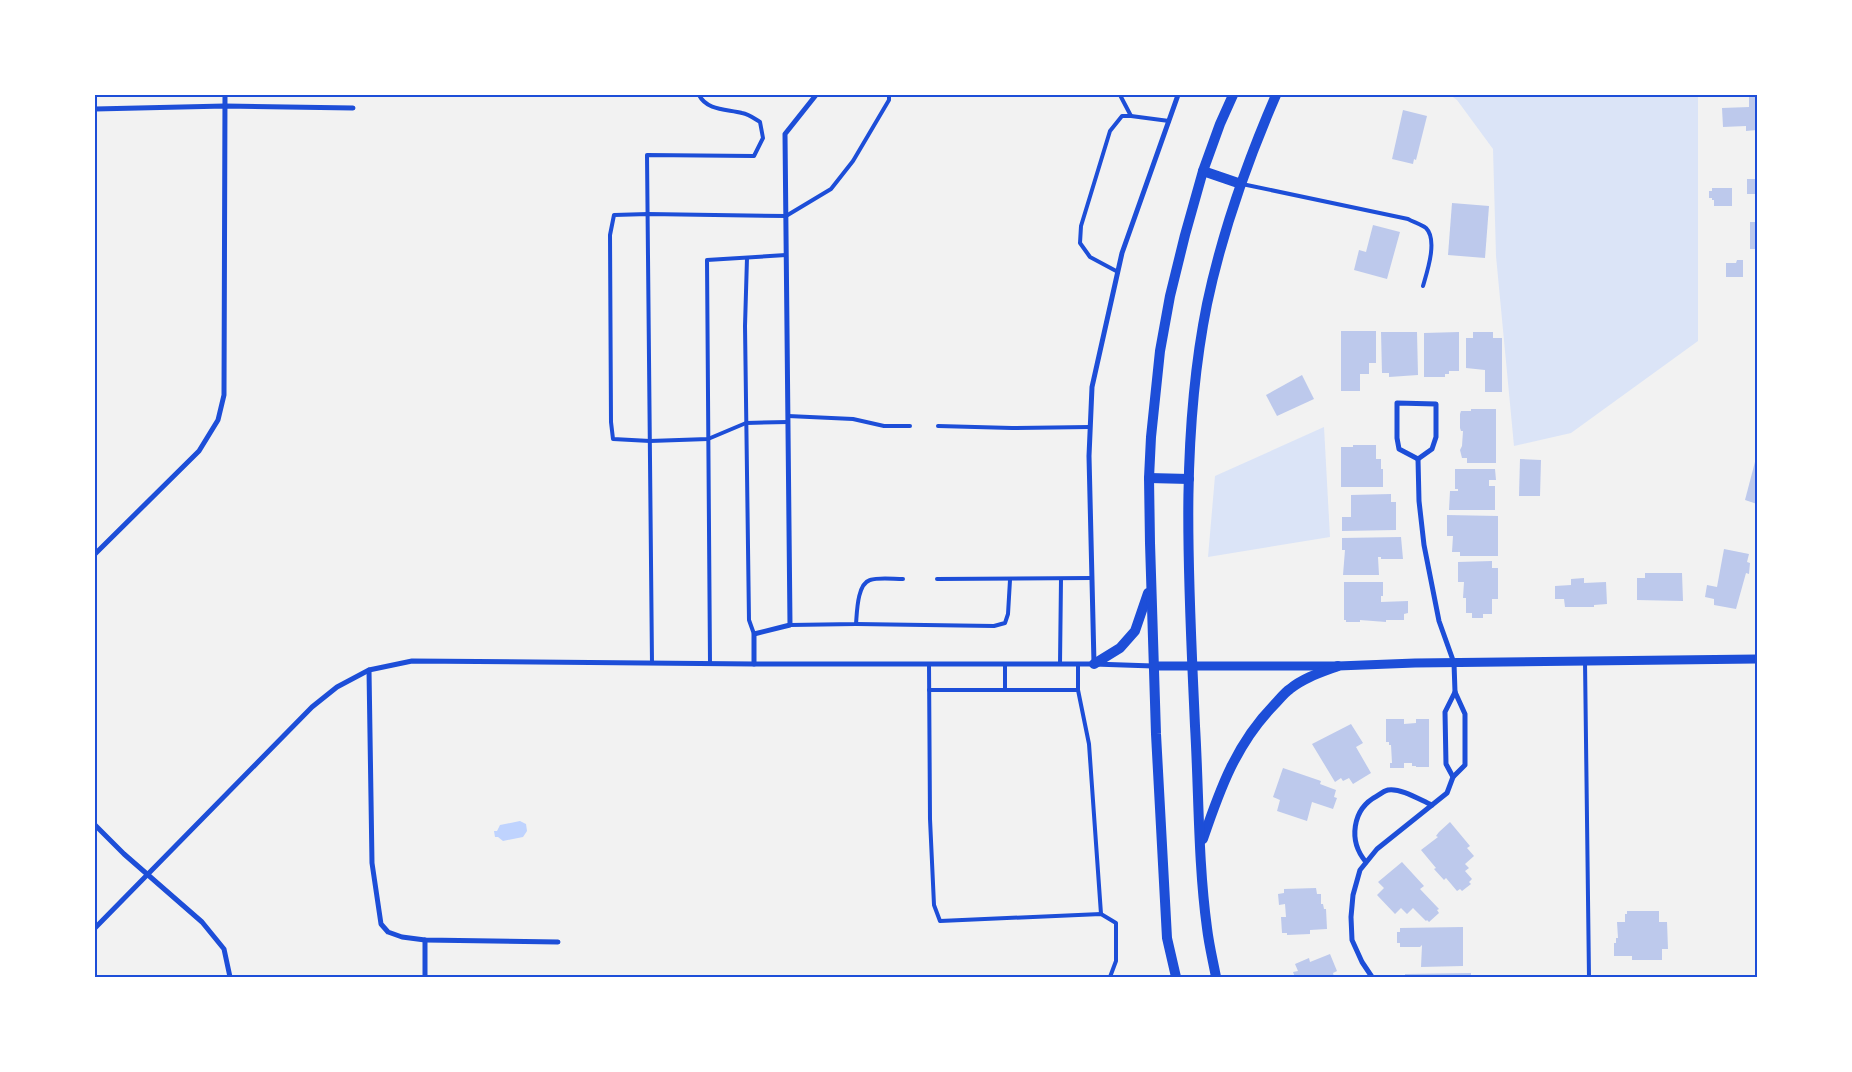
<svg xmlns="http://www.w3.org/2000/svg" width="1852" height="1072" font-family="'Exo 2',sans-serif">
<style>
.green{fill:#dbe4f7}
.water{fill:#bfd3fe}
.building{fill:#bdc9ec}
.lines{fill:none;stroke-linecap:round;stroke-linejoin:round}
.service{stroke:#1d4ed8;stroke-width:4}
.minor{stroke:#1d4ed8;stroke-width:5}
.tertiary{stroke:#1d4ed8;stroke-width:9}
.secondary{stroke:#1d4ed8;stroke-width:10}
.neatline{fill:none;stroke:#1d4ed8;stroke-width:2}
</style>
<rect width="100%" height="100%" fill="#f2f2f2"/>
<!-- green -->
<g class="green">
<polygon points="1450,95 1698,95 1698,341 1571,433 1514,446 1496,256 1493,149 1457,100"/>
<polygon points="1324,427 1330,537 1208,557 1215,476"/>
</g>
<!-- water -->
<polygon class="water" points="520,821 526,824 527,831 523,837 503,841 498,837 495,837 494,831 497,831 500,825"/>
<!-- building -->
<g class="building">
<polygon points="1749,95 1757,95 1757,130 1746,131 1746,126 1723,127 1722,108 1749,107"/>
<polygon points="1403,110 1427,116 1416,160 1414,159 1413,164 1392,159"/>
<rect x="1747" y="179" width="10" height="15"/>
<polygon points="1712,188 1732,188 1732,206 1714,206 1714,200 1712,200 1712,198 1709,198 1709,191 1712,191"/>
<polygon points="1452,203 1489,206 1485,258 1448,255"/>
<rect x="1750" y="222" width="7" height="27"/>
<polygon points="1373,225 1400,232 1387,279 1354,270 1359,250 1366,252"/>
<polygon points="1737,260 1743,260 1743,277 1726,277 1726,263 1736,263"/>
<polygon points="1341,331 1376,331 1376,363 1369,363 1369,374 1360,374 1360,391 1341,391"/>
<polygon points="1381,332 1417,332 1418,375 1389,377 1389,373 1382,373"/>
<polygon points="1459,332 1459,371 1449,371 1449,374 1445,374 1445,377 1424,377 1424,333"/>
<polygon points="1473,332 1493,332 1493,338 1502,338 1502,392 1485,392 1485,370 1466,368 1466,338 1473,338"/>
<polygon points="1302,375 1314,399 1277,416 1266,395"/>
<polygon points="1471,409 1496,409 1496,463 1467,463 1467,458 1462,458 1460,450 1462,446 1463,431 1461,431 1460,428 1460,414 1461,411 1471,411"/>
<polygon points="1353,445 1376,445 1376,459 1381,459 1381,469 1383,469 1383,487 1341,487 1341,447 1353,447"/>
<polygon points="1756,458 1757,458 1757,504 1745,500"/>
<polygon points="1520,459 1541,460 1540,496 1519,496"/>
<polygon points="1455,469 1495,469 1496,480 1489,480 1489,486 1495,486 1495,510 1449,510 1450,491 1458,491 1458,489 1455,489"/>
<polygon points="1391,494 1391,502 1396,502 1396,530 1342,531 1342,517 1351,517 1351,495"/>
<polygon points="1447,515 1498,516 1498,556 1460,556 1460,552 1452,552 1453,536 1447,536"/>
<polygon points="1401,537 1403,559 1381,559 1381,557 1378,557 1379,575 1343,575 1345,550 1342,550 1342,538"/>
<polygon points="1724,549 1749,554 1747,562 1750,563 1749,574 1746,573 1736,609 1714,605 1714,599 1705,597 1707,585 1717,587"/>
<polygon points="1492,561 1492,568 1498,568 1498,599 1492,599 1492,614 1483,614 1483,618 1472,618 1472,613 1466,613 1466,598 1463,598 1464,582 1458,582 1458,562"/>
<polygon points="1645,573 1682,573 1683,601 1637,600 1637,578 1645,578"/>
<polygon points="1584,578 1584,583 1606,582 1607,604 1594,605 1594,607 1565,607 1564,599 1555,599 1555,586 1571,585 1571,579"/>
<polygon points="1344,582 1383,582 1383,596 1381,596 1381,602 1408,601 1408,613 1404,614 1404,620 1386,620 1386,622 1360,620 1360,622 1346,622 1346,620 1344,620"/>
<polygon points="1386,719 1404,719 1404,724 1416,723 1416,719 1429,719 1429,767 1416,767 1416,766 1412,766 1412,763 1404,763 1404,768 1390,768 1390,763 1392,763 1391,745 1389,745 1389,742 1386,742"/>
<polygon points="1351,724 1363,743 1356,747 1371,773 1353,784 1349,778 1343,781 1341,778 1335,782 1312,744"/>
<polygon points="1283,768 1321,781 1320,784 1336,790 1334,797 1337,798 1333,809 1312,802 1307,821 1277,811 1280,800 1273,797"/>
<polygon points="1450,822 1470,846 1467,848 1474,856 1465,864 1469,868 1465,871 1472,879 1469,882 1471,884 1462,891 1460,889 1457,891 1446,878 1444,880 1434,869 1436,868 1421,850 1438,837 1436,836 1439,832"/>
<polygon points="1402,862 1424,886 1420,889 1439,909 1437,910 1439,913 1429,922 1427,920 1426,921 1413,908 1407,914 1401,908 1395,914 1377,895 1384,888 1378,882"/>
<polygon points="1316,888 1317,894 1321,894 1321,904 1323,904 1324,909 1326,909 1327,929 1310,930 1310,934 1287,935 1287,933 1282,933 1281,917 1286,917 1285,904 1279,905 1278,894 1284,893 1284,889"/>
<polygon points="1627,911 1659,911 1659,922 1667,922 1668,949 1662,949 1662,960 1632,960 1632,956 1614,956 1614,943 1616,943 1616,938 1618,938 1617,922 1625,922 1625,914 1627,914"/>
<polygon points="1463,927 1463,966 1421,967 1422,945 1420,947 1400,947 1400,943 1397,943 1397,932 1400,932 1400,928"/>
<polygon points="1330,954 1337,971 1333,973 1334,977 1295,977 1293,972 1298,971 1295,964 1309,958 1310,962"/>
<polygon points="1471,973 1471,977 1405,977 1405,974"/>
</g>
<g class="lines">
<!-- service -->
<g class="service">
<polyline points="1120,95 1131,116"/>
<path d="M1242,184L1408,219C1413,222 1421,224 1426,228C1438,240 1427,272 1423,286"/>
<polyline points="747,258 745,326 749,620 754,634"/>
<polyline points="1118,272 1090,257 1080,243 1081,226 1110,131 1122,116 1131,116 1169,121"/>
<polyline points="788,416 853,419 884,426 910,426"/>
<polyline points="788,422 746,423 708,439 650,441 613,439 611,422 610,235 614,215 648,214 786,216 831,189 853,161 889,100 889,95"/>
<polyline points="938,426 1012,428 1090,427"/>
<polyline points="937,579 1092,578"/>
<polyline points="856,624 994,626 1005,623 1008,614 1010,580"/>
<path d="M790,625L856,624C857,613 857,584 870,580C879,577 893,579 903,579"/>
<polyline points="1585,661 1589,977"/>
<path d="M652,663L647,155L754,156L763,138L760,122C755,119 749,114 742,113C728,109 707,111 699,95"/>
<polyline points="710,663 707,260 786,255"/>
<polyline points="929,664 930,819 934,905 940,921 1101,914 1116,923 1116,961 1110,977"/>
<polyline points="1005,664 1005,690"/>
<polyline points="1060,664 1061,579"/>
<polyline points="929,690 1078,690 1089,744 1101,914"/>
<polyline points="1078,690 1078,664"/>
</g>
<!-- minor -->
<g class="minor">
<polyline points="95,109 225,106 353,108"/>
<polygon points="1397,403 1436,404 1436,437 1432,449 1418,459 1399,449 1397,438"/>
<polyline points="95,554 199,451 218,420 224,395 225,95"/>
<polyline points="1094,663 1089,456 1092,387 1122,253 1178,95"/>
<polyline points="754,664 754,634 790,625 785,134 816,95"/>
<polyline points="369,670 372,863 381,924 388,932 402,937 425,940 558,942"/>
<polyline points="1453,777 1446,764 1445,712 1455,692"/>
<polyline points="95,825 124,854 202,922 224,949 230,977"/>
<path d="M1366,862C1348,841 1352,809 1377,796C1380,794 1384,791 1388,790C1402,788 1420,800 1432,805"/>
<polyline points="95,928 312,707 337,687 369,670 412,661 754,664 1094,664 1153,666"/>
<polyline points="425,977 425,940"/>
<polyline points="1372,977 1362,962 1352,940 1351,917 1353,895 1360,870 1377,849 1447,793 1453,777 1465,765 1465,714 1455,692 1454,663 1439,621 1424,545 1419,501 1418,459"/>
</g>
<!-- tertiary -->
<polyline class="tertiary" points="1153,666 1338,666 1415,663 1757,659"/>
<!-- secondary -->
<g class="secondary">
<polyline points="1203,171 1241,184"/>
<polyline points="1149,478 1189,479"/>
<polyline points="1094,664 1120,648 1135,631 1148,593"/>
<path d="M1203,839C1220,789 1236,744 1274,705C1279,700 1284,693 1290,689C1303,678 1322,672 1338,666"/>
<polyline points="1176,977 1167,938 1156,734 1150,543 1149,478 1151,437 1160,351 1170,296 1185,235 1203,171 1220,124 1233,95"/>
<path d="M1216,977C1213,961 1209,945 1207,928C1198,862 1199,793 1195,726C1189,586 1179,443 1207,304C1222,233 1247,162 1276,95"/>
</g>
</g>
<!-- border -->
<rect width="1852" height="1072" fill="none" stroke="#ffffff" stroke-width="192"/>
<rect x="96" y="96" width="1660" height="880" class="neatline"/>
</svg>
